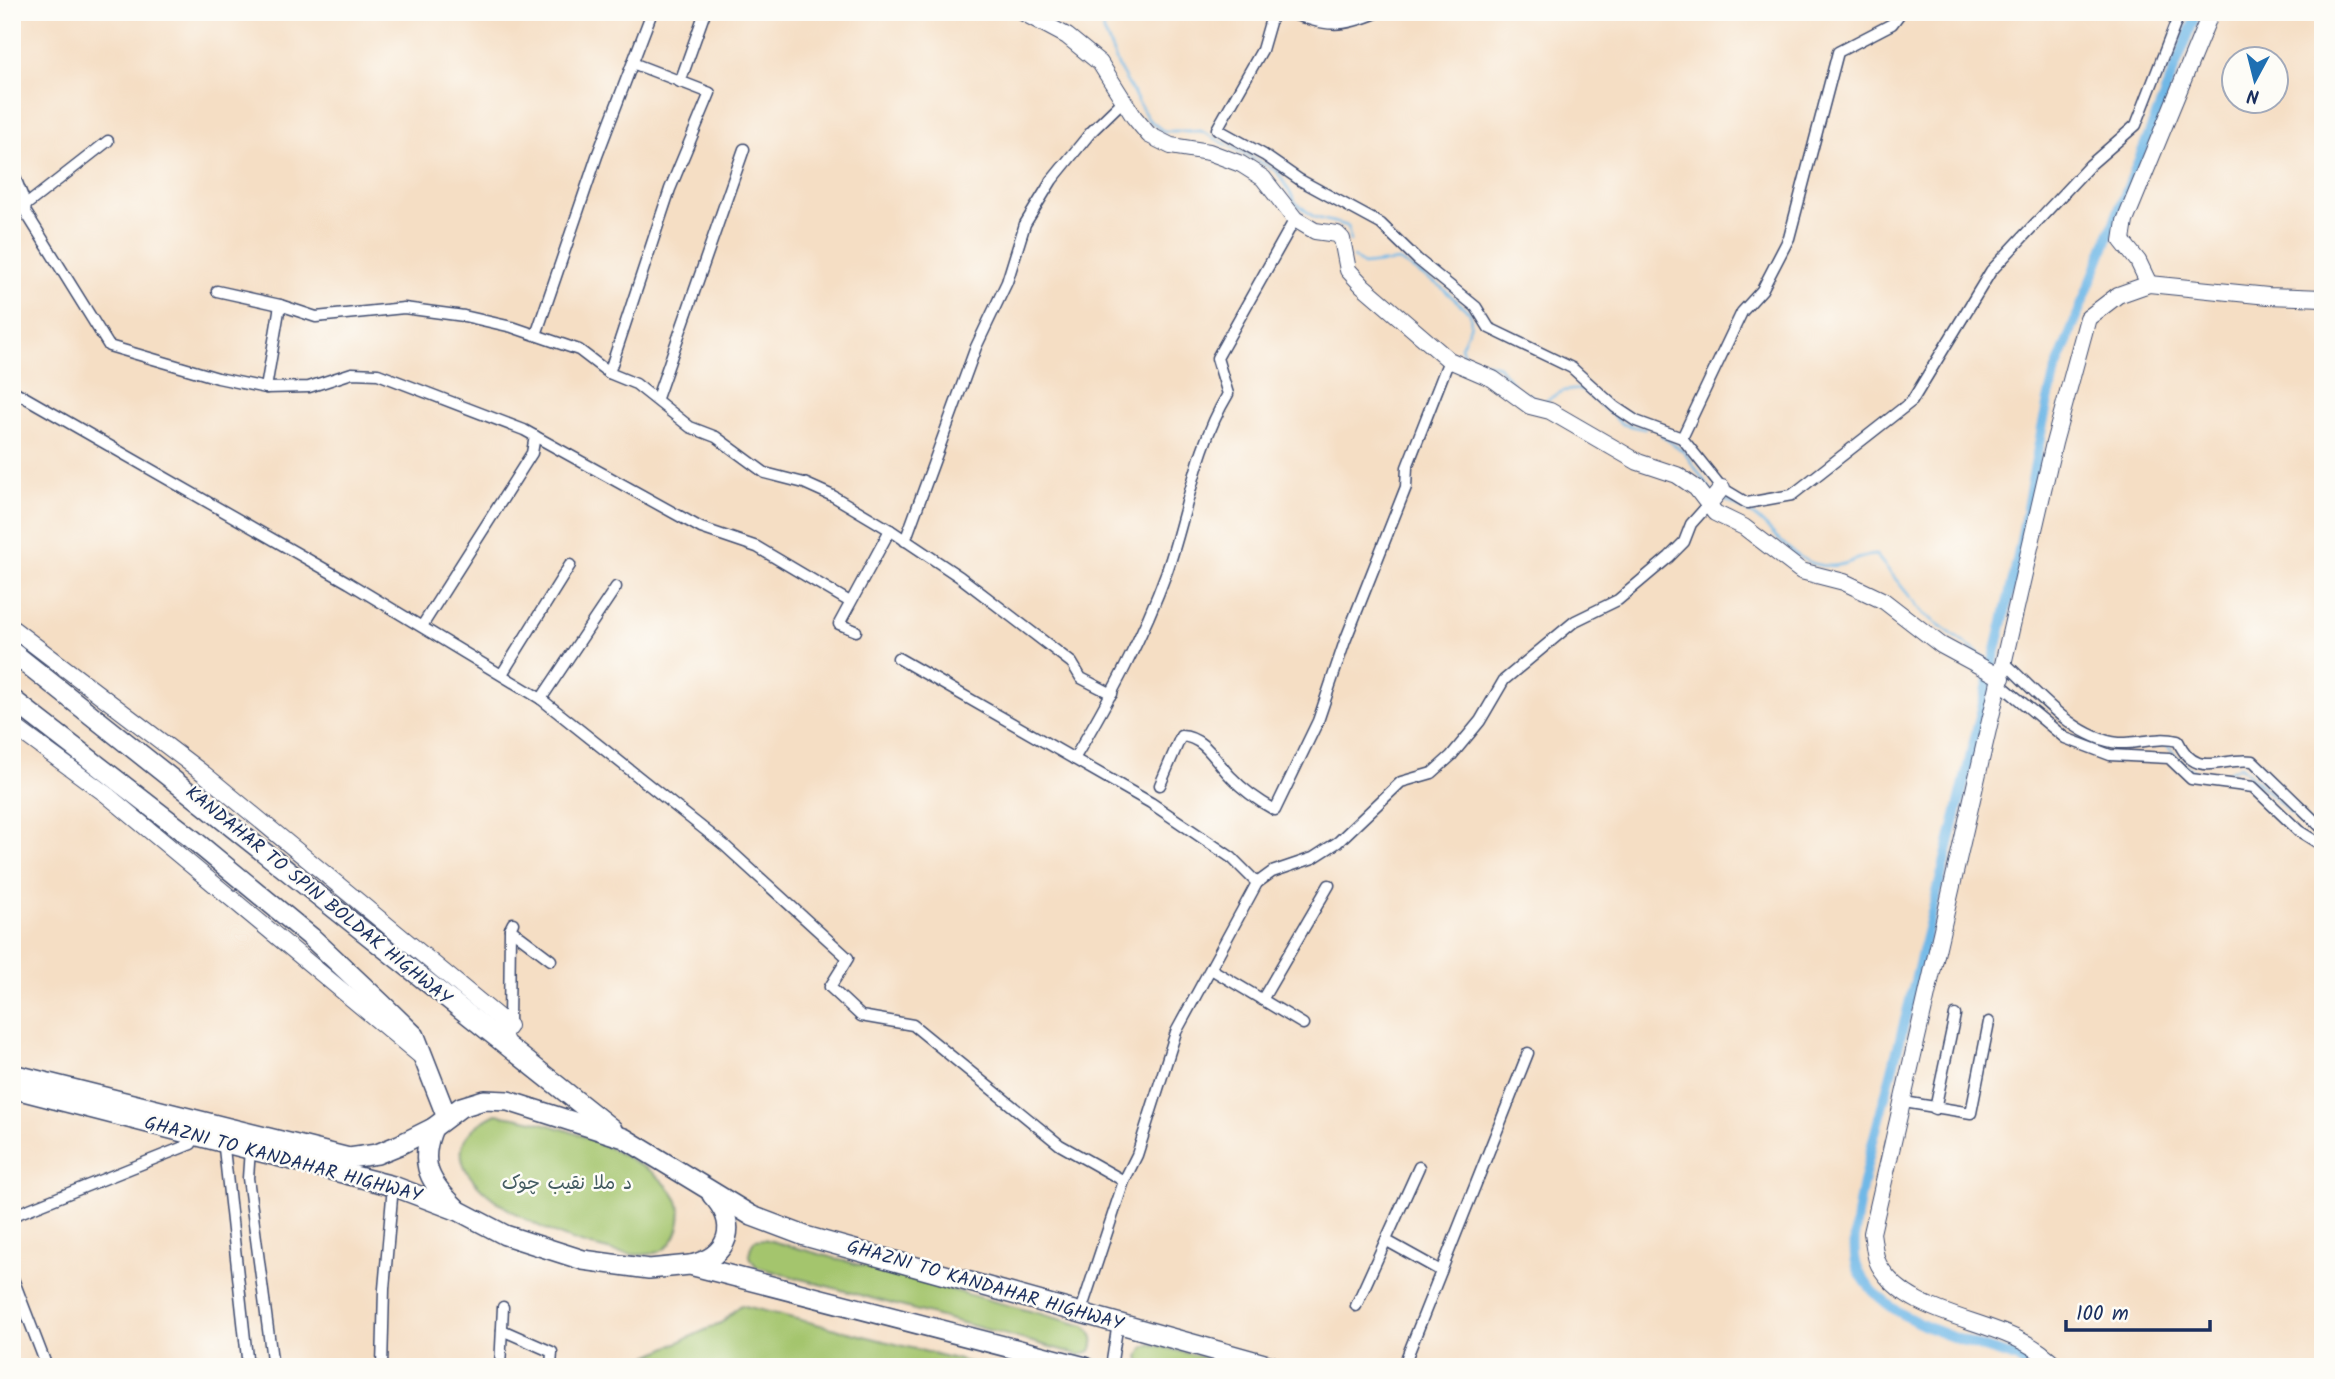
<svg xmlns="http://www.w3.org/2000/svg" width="2335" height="1379" font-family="Kalam,'Playpen Sans Arabic',sans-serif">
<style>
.green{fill:#a4c56d;stroke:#607a66;stroke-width:2}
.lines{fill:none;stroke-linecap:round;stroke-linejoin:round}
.stream{stroke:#6fb8e7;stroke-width:2.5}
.canal{stroke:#6fb8e7;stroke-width:10}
.street-casing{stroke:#3c496d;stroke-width:13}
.secondary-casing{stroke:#3c496d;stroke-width:18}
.highway-casing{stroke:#3c496d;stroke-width:22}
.street{stroke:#fff;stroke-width:10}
.secondary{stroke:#fff;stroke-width:16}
.highway{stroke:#fff;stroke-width:19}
.labels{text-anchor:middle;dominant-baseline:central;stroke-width:5;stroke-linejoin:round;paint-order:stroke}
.street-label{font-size:19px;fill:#1b2f5e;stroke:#fdfcf7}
.park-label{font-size:19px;fill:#445c62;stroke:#fdfcf7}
</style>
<rect width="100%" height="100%" fill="#fdfcf7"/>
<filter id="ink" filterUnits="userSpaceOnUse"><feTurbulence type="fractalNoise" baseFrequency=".0143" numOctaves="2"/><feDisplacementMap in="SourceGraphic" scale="14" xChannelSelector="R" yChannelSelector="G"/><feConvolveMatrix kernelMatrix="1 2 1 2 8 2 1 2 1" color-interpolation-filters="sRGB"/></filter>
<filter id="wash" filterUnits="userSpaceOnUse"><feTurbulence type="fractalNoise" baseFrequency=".00686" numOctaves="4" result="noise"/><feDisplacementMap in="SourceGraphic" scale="28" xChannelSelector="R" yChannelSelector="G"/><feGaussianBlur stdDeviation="1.57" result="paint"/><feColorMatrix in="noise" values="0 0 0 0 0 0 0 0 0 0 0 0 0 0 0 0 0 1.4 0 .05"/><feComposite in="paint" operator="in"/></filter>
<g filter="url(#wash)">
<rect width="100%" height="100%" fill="#f5dec4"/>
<!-- green -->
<g class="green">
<path d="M496,1114C545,1121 587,1134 630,1159C639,1165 650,1169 657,1176C664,1182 674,1193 678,1201C685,1220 676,1248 655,1253C634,1258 612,1251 592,1246C543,1235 395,1163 496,1114Z"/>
<path d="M764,1239L1085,1326C1093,1334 1096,1340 1091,1351L1080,1355L757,1267C748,1257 747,1251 755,1240Z"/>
<polygon points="741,1305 987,1367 645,1367 648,1356 721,1323"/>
<polygon points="1151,1344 1241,1367 1143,1367 1139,1357 1143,1348"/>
</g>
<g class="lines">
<!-- stream -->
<g class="stream">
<polyline points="1096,12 1120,70 1148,119 1163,131 1201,131 1277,171 1296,203 1314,217 1348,226 1350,241"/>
<polyline points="1353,257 1363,265 1399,261 1440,286 1470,313 1471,324 1461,347 1465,357 1499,366 1513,384"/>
<polyline points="1520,390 1543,402 1563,391 1582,389 1622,424 1645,429"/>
<polyline points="1661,435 1684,452 1712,492"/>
<path d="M1720,498C1732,504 1748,510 1758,519C1780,538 1798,566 1829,566C1847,567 1859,555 1876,555L1924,614L1996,666"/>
<polyline points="2010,678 2024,688"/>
<path d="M2110,746L2119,749L2167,745C2189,773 2206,787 2240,766L2313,833L2323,838"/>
</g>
<!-- canal -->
<path class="canal" d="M2027,1367L2019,1359C1968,1342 1882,1322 1858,1269C1844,1237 1877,1126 1887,1089C1932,919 1973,746 2014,575C2029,507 2037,439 2055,372L2197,12"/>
</g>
</g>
<g filter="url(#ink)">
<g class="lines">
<!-- street casing -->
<g class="street-casing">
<g id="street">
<polyline points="1273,12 1262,50 1217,129 1264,155 1300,180 1381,224 1417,259 1476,307 1489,328 1572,368 1615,407 1636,421 1682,438 1722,488 1747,503 1792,495 1912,401 1991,271 2090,165 2136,125 2180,12"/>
<path d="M1287,12C1328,26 1339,29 1379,12"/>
<polyline points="680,82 705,12"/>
<polyline points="12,170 26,205 25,211 109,346 218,378 266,388 309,387 352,373 378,374 524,430 701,528 757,547 850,602"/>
<polyline points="26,205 108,141"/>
<polyline points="217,291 280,305 316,317 404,308 464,316 512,327 579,350 609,373 636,384 690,427 716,437 765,473 804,483 833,496 890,530 960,577 1072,663 1081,678 1112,694"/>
<polyline points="536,335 597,156 652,12"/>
<polyline points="609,373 670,189 710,93 635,64"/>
<polyline points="266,388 280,305"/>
<polyline points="12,390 349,583 541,699 724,845 848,958 830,987 861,1016 913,1025 1060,1145 1124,1181"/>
<polyline points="657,398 744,149"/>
<polyline points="1682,438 1742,312 1762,290 1789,238 1838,52 1892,24 1901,12"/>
<polyline points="905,541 976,347 1007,282 1025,224 1052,180 1091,132 1124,100"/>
<polyline points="422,626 532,453 535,436"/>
<polyline points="856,631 839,624 890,530"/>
<polyline points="898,658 1151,803 1232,858 1257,883"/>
<path d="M2005,663C2036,691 2074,739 2119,743C2139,744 2157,736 2178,741C2196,781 2222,756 2253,761L2323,829"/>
<polyline points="502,674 570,565"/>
<polyline points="2000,684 2065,738 2110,755 2169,758 2191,779 2253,787 2299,831 2323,846"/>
<polyline points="541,699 616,587"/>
<path d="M1074,759C1110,698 1143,637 1167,571C1188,511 1195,449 1228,394L1217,358L1295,219"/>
<path d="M1160,785L1181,736C1205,737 1216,762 1231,777C1244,791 1259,801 1275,810L1318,721L1345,641L1406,487L1407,467L1449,360"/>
<polyline points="510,929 551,960"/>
<polyline points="1211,969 1303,1024"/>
<polyline points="1262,1000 1329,885"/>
<polyline points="509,1026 510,929 513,923"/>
<polyline points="1904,1102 1971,1113 1989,1022"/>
<polyline points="1935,1109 1955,1015"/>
<polyline points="223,1139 248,1367"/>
<polyline points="250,1149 248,1178 273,1367"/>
<polyline points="12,1216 191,1144 196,1136"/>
<polyline points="1387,1241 1441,1271"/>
<polyline points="12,1276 47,1367"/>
<polyline points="1356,1306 1419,1167"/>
<polyline points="1080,1314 1124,1181 1137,1155 1176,1032 1257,883 1272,872 1313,858 1338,842 1401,782 1432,773 1451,756 1480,721 1504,680 1575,621 1618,600 1669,557 1684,542 1691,524 1708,505"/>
<polyline points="502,1330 552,1352 551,1367"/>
<polyline points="382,1367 384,1289 393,1186"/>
<polyline points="500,1367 503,1307"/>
<polyline points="1111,1367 1118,1323"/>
<polyline points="1403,1367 1528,1053"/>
</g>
</g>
<!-- secondary casing -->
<g class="secondary-casing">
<g id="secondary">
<polyline points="1022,12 1067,36 1100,63 1134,117 1149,135 1171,146 1209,152 1241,164 1263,178 1295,219 1315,231 1337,234 1342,239 1348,270 1363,286 1449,360 1493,379 1530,406 1550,411 1638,462 1677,475 1696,488 1715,513 1744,527 1801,571 1844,582 1884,601 1941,645 2002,678"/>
<polyline points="2149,284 2138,261 2122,241 2125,221 2211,12"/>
<polyline points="1708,505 1722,488"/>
<polyline points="12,628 204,774 509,1026 503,1034 508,1048"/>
<polyline points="12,725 107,795 423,1058"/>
<path d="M2057,1367C2011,1315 1913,1325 1879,1265C1874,1256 1874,1243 1872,1233L2054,443L2088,318L2118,295L2149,284L2268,296L2323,298"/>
</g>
</g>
<!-- highway casing -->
<g class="highway-casing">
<g id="highway">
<polyline points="12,652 612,1129"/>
<polyline points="12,699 190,837 311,937 382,1004 415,1036 446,1115"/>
<polyline points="12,1074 349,1158 377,1154 399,1145 433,1128 461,1107 484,1100 508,1101 624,1138 752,1216 805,1236 1275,1367"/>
<polyline points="12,1088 393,1186 459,1211 505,1235 583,1260 649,1269 690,1265 1085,1367"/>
<path d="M433,1128C418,1164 430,1183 456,1208"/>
<path d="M691,1265C729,1256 740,1225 712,1195"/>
</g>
</g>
<!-- street -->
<use href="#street" class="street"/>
<!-- secondary -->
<use href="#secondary" class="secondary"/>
<!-- highway -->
<use href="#highway" class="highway"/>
</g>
</g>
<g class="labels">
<!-- street labels -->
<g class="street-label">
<text transform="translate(318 896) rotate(39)">KANDAHAR TO SPIN BOLDAK HIGHWAY</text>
<text transform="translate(283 1160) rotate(15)">GHAZNI TO KANDAHAR HIGHWAY</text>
<text transform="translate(985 1286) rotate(16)">GHAZNI TO KANDAHAR HIGHWAY</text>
</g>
<!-- park labels -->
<g class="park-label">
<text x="567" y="1184">د ملا نقيب چوک</text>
</g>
</g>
<!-- margin -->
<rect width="2335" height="1379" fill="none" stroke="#fdfcf7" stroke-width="42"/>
<!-- north arrow -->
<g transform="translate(2255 80) rotate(187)"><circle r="33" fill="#fdfcf7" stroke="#a3aaba" stroke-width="2"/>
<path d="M0-5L12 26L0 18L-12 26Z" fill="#1f6fb2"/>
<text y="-10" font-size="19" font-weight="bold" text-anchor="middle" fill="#1b2f5e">N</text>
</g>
<!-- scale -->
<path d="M2066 1320v10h144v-10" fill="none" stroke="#1b2f5e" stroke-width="3.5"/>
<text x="2076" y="1320" font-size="21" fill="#1b2f5e" stroke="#fdfcf7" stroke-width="5" paint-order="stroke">100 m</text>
</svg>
